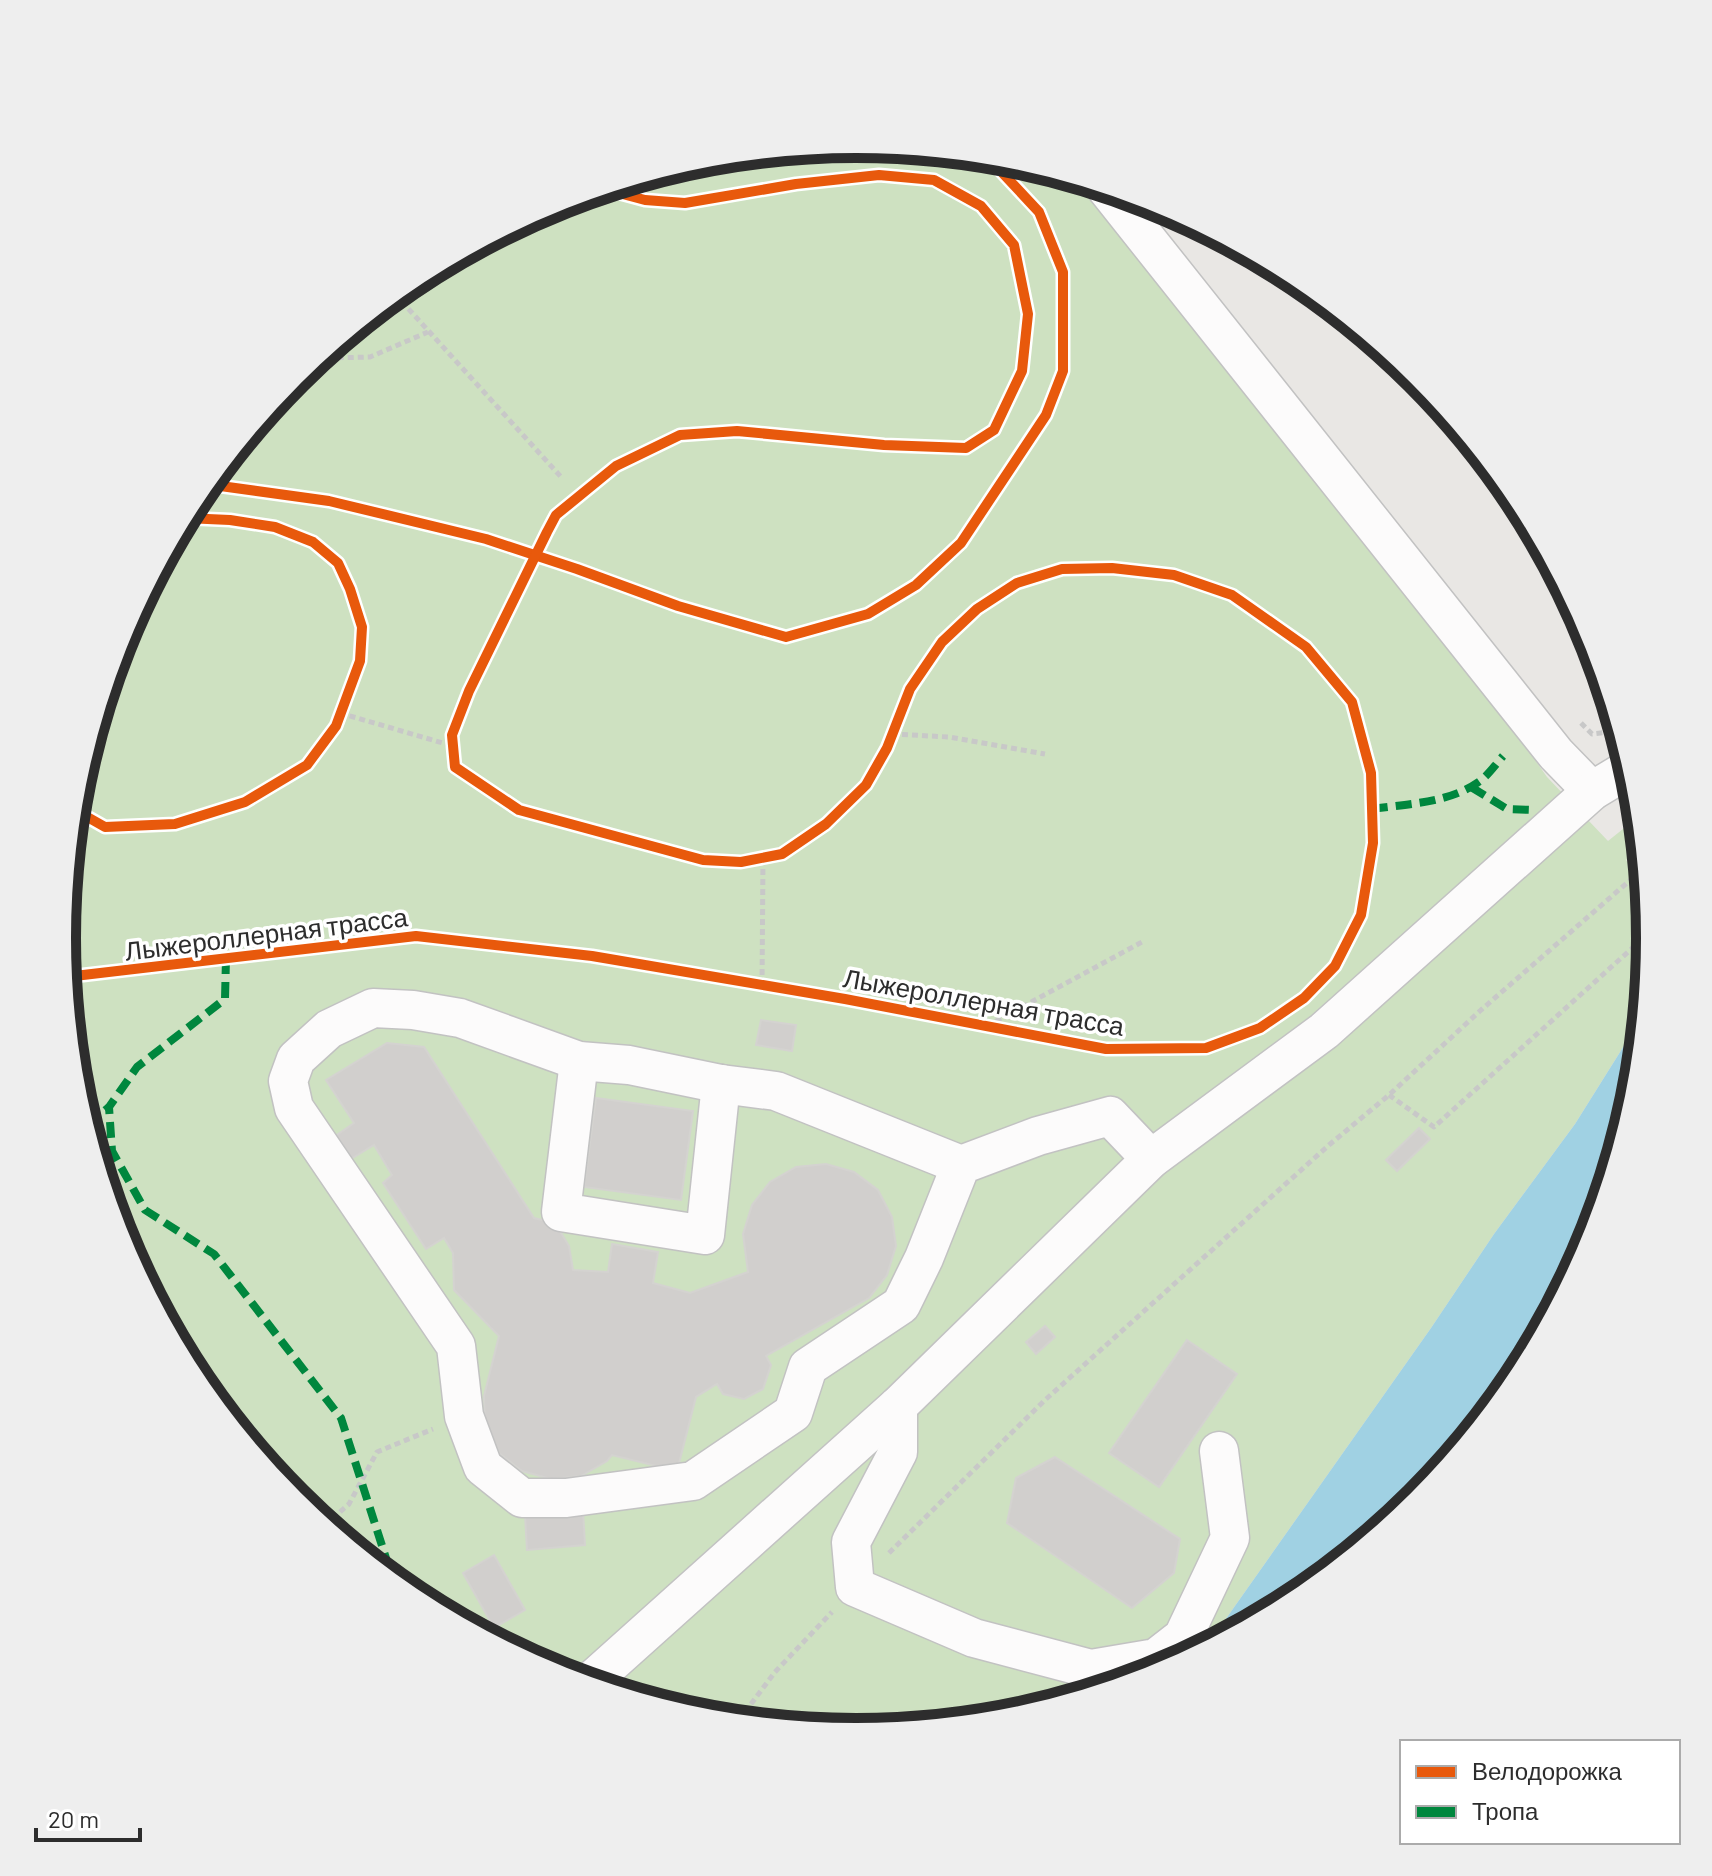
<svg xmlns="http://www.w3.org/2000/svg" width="1712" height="1876" font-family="Barlow,sans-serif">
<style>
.green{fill:#cee1c1}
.water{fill:#a0d1e3}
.building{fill:#d1cfcd;stroke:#d4d3d0;stroke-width:2}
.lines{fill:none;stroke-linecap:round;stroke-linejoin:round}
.minor-casing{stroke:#c2c2c2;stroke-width:41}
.path{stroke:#c8c8c8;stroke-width:5;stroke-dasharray:6 4;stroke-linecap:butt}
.minor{stroke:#fcfbfb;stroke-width:38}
.quiet{stroke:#00873e;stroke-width:8;stroke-dasharray:16 8;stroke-linecap:butt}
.cycleway-casing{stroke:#fff;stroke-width:15}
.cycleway{stroke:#e8590c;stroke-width:10}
.labels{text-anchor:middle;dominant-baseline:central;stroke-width:7;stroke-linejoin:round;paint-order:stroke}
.street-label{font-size:26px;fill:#2d2d2d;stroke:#fff}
.rim{fill:none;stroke:#2d2d2d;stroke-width:10}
</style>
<rect width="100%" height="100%" fill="#e9e7e4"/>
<!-- green -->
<polygon class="green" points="856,144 1011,159 1080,180 1343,518 1526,747 1547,777 1608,841 1638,817 1641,847 1626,860 1644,880 1650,938 1642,1017 1575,1124 1494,1234 1431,1328 1206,1647 1159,1672 1010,1717 856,1732 701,1717 552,1671 415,1598 294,1499 196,1379 122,1241 77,1092 62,938 77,783 123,634 196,497 295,376 415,278 553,204 702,159"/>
<!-- water -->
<g class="water">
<polygon points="1642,1017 1635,1093 1589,1242 1516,1379 1417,1500 1297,1598 1206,1647 1431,1328 1494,1234 1575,1124"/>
<polygon points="177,1343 186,1343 311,1497 318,1511 315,1516 294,1499 196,1379"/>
</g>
<!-- building -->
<g class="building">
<polygon points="761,1020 796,1025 792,1051 756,1045"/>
<polygon points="387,1043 424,1047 534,1218 555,1223 569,1246 573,1270 608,1272 612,1244 658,1252 653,1283 690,1293 748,1272 743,1234 752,1205 770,1182 796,1167 826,1164 854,1172 878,1190 892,1217 896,1246 887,1275 869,1298 766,1356 771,1365 763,1389 744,1399 723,1394 717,1384 696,1397 677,1471 612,1455 607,1461 581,1476 551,1479 522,1471 499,1453 485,1426 484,1396 499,1336 454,1290 453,1253 444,1238 426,1249 383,1183 392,1175 374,1145 346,1162 331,1139 354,1123 326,1080"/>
<polygon points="596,1098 693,1111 681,1200 584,1187"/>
<polygon points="1419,1128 1430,1139 1397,1171 1386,1160"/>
<polygon points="1045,1326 1055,1337 1036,1354 1026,1342"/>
<polygon points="1187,1340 1237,1374 1159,1487 1109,1453"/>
<polygon points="1055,1457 1180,1539 1174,1573 1132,1608 1007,1523 1016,1478"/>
<polygon points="583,1511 585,1545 527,1550 525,1515"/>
<polygon points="494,1555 525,1610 494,1628 463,1573"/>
</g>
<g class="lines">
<!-- minor casing -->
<g class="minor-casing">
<g id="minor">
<polyline points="1106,188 1556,754 1592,791"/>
<polyline points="579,1061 561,1212 705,1235 721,1084"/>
<polyline points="961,1165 924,1258 901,1305 808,1367 793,1413 693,1481 566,1498 522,1498 483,1467 464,1416 456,1346 294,1108 288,1081 296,1059 329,1029 373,1008 413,1010 460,1018 579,1061 629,1065 721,1084 776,1091 961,1165 1038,1136 1110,1116 1151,1159"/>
<polyline points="898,1406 898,1452 851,1542 855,1587 974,1638 1091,1669 1156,1658 1183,1637 1230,1538 1219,1451"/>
<polyline points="589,1683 898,1406 1151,1159 1324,1031 1592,791 1630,768"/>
</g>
</g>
<!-- path -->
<g class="path">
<polyline points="395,294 562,478"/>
<polyline points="309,365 328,358 370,357 428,332"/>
<polyline points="1596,657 1595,672 1605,684"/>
<polyline points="340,713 453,746"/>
<polyline points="1581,723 1592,734 1619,731"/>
<polyline points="892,734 949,737 1045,754"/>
<polyline points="762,985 763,858"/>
<polyline points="987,1026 1142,942"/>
<polyline points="1389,1095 1434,1127 1649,933"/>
<polyline points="325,1525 349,1504 377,1452 433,1429"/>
<polyline points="889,1553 1045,1400 1329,1145 1389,1095 1481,1010 1643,869"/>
<polyline points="739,1720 775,1672 832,1612"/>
</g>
<!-- minor -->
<use href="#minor" class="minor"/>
<!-- quiet -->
<g class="quiet">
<polyline points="1471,787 1507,809 1534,810"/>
<path d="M1372,809C1406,804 1448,803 1477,783C1487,777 1495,765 1503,756"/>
<polyline points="226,958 225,999 137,1067 109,1107 112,1151 145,1210 214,1254 341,1418 393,1580"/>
<polyline points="87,1126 109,1107"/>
</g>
<!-- cycleway casing -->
<g class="cycleway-casing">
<g id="cycleway">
<polyline points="206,484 329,501 486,539 577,569 678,606 786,637 868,614 916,585 961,543 1046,415 1063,371 1063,272 1039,212 997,167 977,156"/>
<polyline points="75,810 105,827 175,824 245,802 307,765 336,726 360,661 362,627 350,589 338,563 313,542 275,527 230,520 185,518"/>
<polyline points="66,977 416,936 592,956 845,999 1106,1049 1206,1048 1260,1028 1304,998 1335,966 1361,915 1373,843 1371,773 1352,702 1306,647 1232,595 1174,575 1112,568 1062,569 1017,583 977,609 942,642 910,689 887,748 866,785 826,824 782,854 741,862 703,860 519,810 455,767 452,735 469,691 547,532 556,515 616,466 680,435 737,431 884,445 966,448 994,430 1022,371 1028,314 1014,245 981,206 934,180 879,175 796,184 685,203 645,200 604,189"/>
</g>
</g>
<!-- cycleway -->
<use href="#cycleway" class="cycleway"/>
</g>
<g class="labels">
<!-- street labels -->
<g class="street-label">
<text transform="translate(266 933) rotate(-7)">Лыжероллерная трасса</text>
<text transform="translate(984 1001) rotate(10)">Лыжероллерная трасса</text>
</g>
</g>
<!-- crop -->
<path d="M0 0H1712V1876H0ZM76 938a780 780 0 1 1 1560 0a780 780 0 1 1-1560 0Z" fill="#eee" fill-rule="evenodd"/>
<path class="rim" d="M76 938a780 780 0 1 1 1560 0a780 780 0 1 1-1560 0Z"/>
<!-- legend -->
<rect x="1400" y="1740" width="280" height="104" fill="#ffffff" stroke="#ababab" stroke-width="2"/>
<rect x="1416" y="1766" width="40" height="12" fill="#e8590c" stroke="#ababab" stroke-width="2"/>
<text x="1472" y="1780" font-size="24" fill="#2d2d2d">Велодорожка</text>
<rect x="1416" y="1806" width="40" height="12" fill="#00873e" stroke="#ababab" stroke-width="2"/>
<text x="1472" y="1820" font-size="24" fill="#2d2d2d">Тропа</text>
<!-- scale -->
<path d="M36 1828v12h104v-12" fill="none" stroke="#2d2d2d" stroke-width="4"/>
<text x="48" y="1828" font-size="24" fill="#2d2d2d" stroke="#ffffff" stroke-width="6" paint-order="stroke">20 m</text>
</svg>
